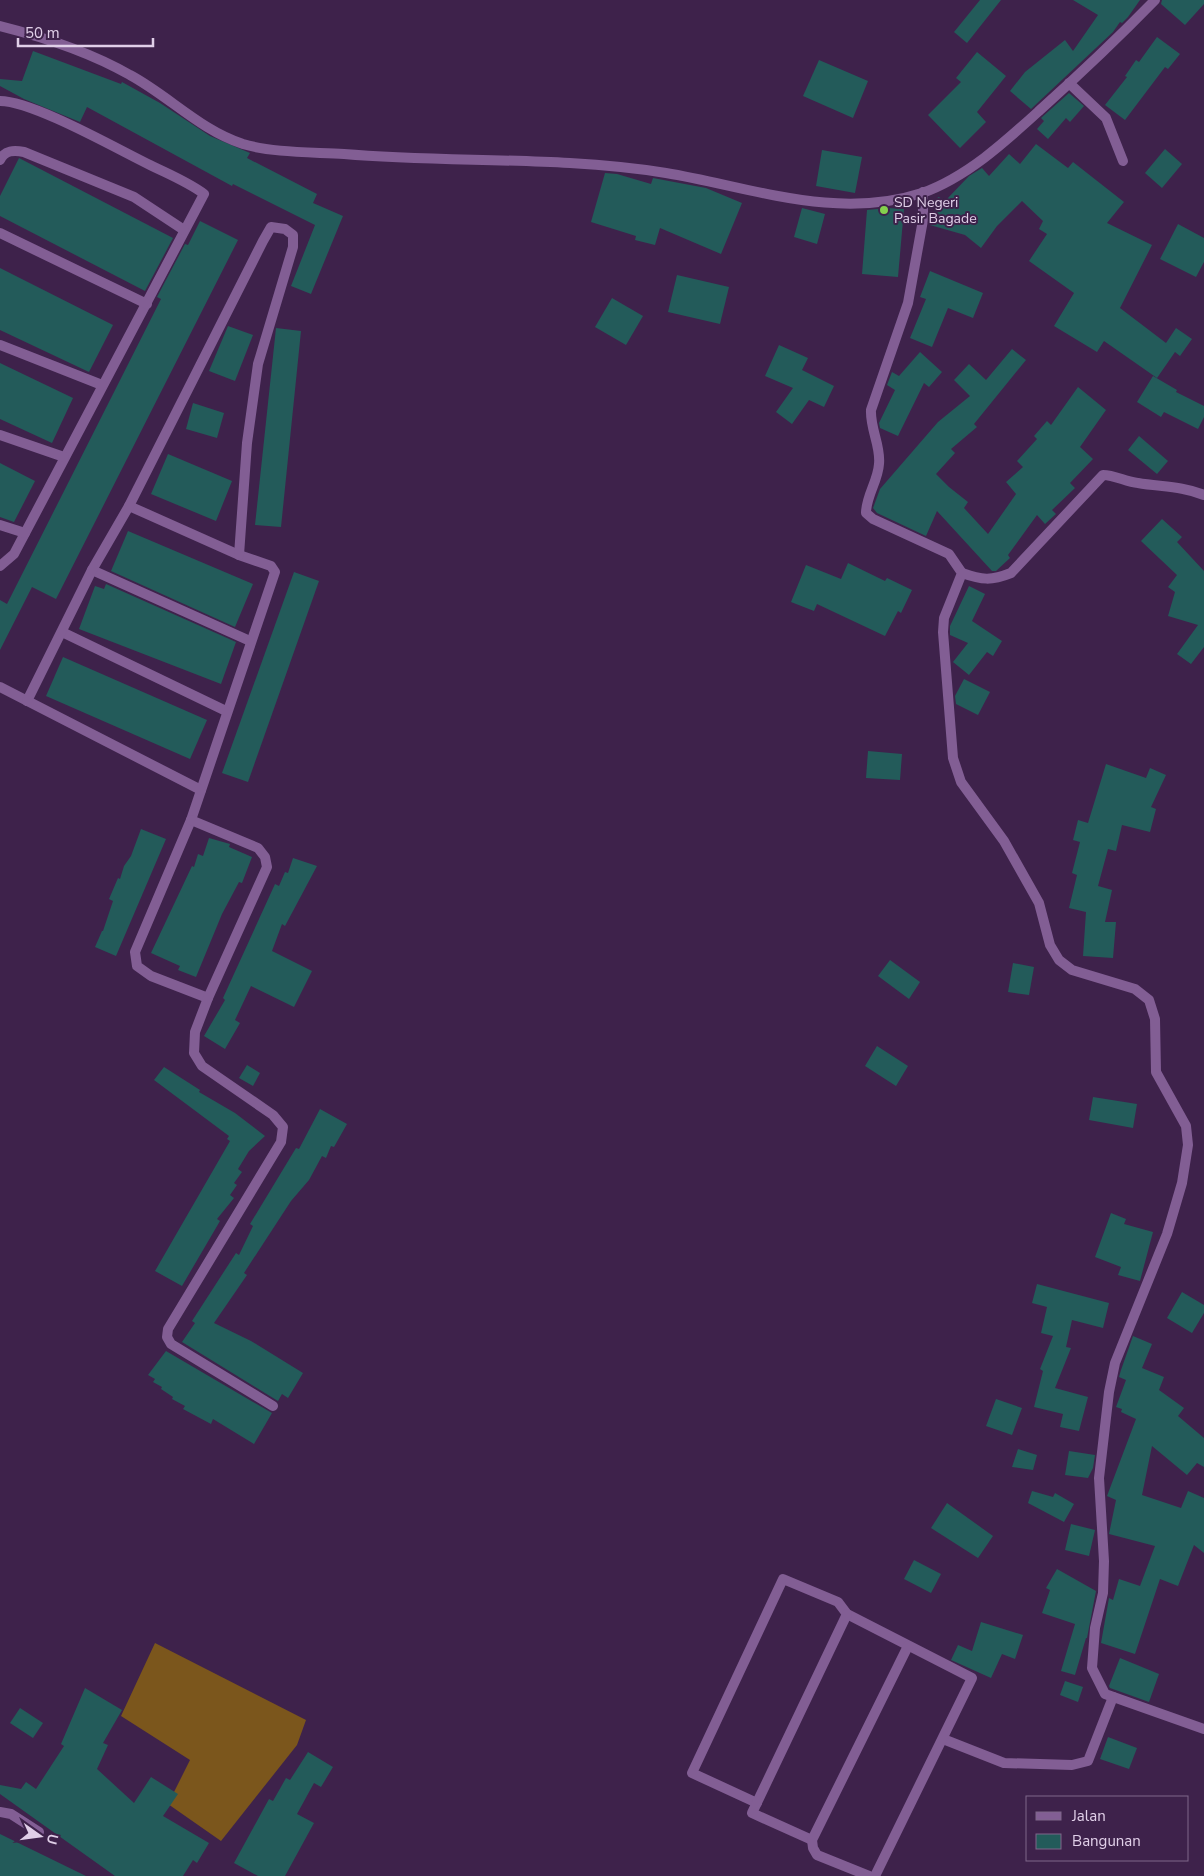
<svg xmlns="http://www.w3.org/2000/svg" width="1204" height="1876" font-family="'Nunito Sans',sans-serif">
<style>
.forest{fill:#7b561c}
.building{fill:#235b5a}
.lines{fill:none;stroke-linecap:round;stroke-linejoin:round}
.minor{stroke:#825e94;stroke-width:10}
.poi-dot{fill:#84d04e;stroke:#3e224b;stroke-width:2}
.labels{text-anchor:middle;dominant-baseline:central;stroke-width:4;stroke-linejoin:round;paint-order:stroke}
.poi-label{font-size:14px;fill:#e0cfe8;stroke:#3e224b;text-anchor:start}
</style>
<rect width="100%" height="100%" fill="#3e224b"/>
<!-- forest -->
<polygon class="forest" points="155,1643 306,1720 297,1745 221,1841 168,1804 190,1760 121,1716"/>
<!-- building -->
<g class="building">
<polygon points="980,0 1001,0 967,43 954,32"/>
<polygon points="1073,0 1140,0 1128,17 1122,23 1120,22 1113,32 1031,109 1010,91 1025,72 1065,40 1073,51 1098,15"/>
<polygon points="1162,0 1204,0 1204,4 1185,25 1161,4"/>
<polygon points="1157,37 1180,54 1168,69 1165,67 1125,120 1105,105 1127,77 1125,76 1136,60 1139,62"/>
<polygon points="33,51 121,84 122,82 160,103 210,136 250,153 247,158 317,194 313,203 343,216 311,294 291,286 315,225 233,184 232,186 87,107 80,122 24,99 0,86 0,79 22,81"/>
<polygon points="977,52 1006,76 977,112 986,122 960,148 928,115 961,82 956,78"/>
<polygon points="819,60 868,81 853,118 803,96"/>
<polygon points="1069,93 1084,106 1070,122 1066,118 1048,139 1037,129 1044,121 1041,118"/>
<polygon points="1036,144 1068,168 1073,162 1124,202 1107,223 1152,245 1120,308 1166,343 1176,328 1192,339 1180,356 1175,352 1157,378 1104,341 1097,352 1054,326 1074,293 1029,261 1047,234 1039,229 1043,221 1022,201 997,226 981,248 965,235 930,225 938,197 946,200 969,176 982,168 989,176 1009,154 1020,164"/>
<polygon points="1165,149 1182,164 1162,188 1145,173"/>
<polygon points="822,150 862,157 855,193 816,186"/>
<polygon points="19,158 173,238 145,291 0,216 0,196"/>
<polygon points="605,173 617,174 651,184 653,178 706,188 742,203 721,254 660,228 655,245 635,240 636,236 591,222"/>
<polygon points="802,208 825,214 817,244 794,237"/>
<polygon points="888,208 904,209 898,277 862,274 867,210"/>
<polygon points="200,221 238,240 56,599 32,587 0,650 0,600 7,604 161,299 157,297 185,244 188,245"/>
<polygon points="1178,224 1204,238 1204,262 1196,277 1160,259"/>
<polygon points="0,268 113,325 89,372 0,330"/>
<polygon points="930,271 983,293 973,318 948,308 932,347 910,338 926,299 920,297"/>
<polygon points="677,275 729,287 720,324 668,312"/>
<polygon points="612,298 643,316 626,345 595,327"/>
<polygon points="228,326 253,335 235,381 209,371"/>
<polygon points="276,328 301,331 281,527 255,525"/>
<polygon points="779,345 808,358 802,370 834,386 824,407 809,400 792,424 776,412 793,388 765,376"/>
<polygon points="1012,349 1026,360 974,424 977,427 951,449 955,453 936,474 949,487 968,502 964,508 988,534 1016,494 1006,482 1023,467 1017,461 1037,439 1034,436 1047,421 1051,425 1078,387 1106,410 1080,447 1093,459 1070,483 1075,488 1052,510 1056,514 1045,524 1037,515 1008,555 1010,558 996,571 992,571 937,511 926,536 877,513 873,508 880,489 938,422 970,396 954,380 969,364 986,380"/>
<polygon points="920,352 942,372 929,387 924,383 898,436 880,428 879,423 895,390 887,385 892,372 899,376"/>
<polygon points="0,363 73,398 52,443 0,419"/>
<polygon points="1153,376 1177,390 1176,392 1204,406 1204,417 1198,429 1164,412 1161,417 1137,402"/>
<polygon points="193,403 224,413 217,438 186,429"/>
<polygon points="1139,436 1168,461 1157,474 1128,450"/>
<polygon points="168,454 232,481 216,521 151,494"/>
<polygon points="0,463 35,481 14,522 0,517"/>
<polygon points="1162,519 1182,537 1177,542 1204,571 1204,647 1191,664 1177,654 1198,625 1168,616 1175,592 1168,587 1177,575 1141,541"/>
<polygon points="128,531 253,584 235,627 111,571"/>
<polygon points="848,563 885,581 887,578 912,590 901,613 898,611 885,636 817,604 814,611 791,602 806,565 841,579"/>
<polygon points="294,572 319,581 248,782 222,773"/>
<polygon points="106,584 236,642 221,684 79,629 95,586 104,589"/>
<polygon points="969,586 985,594 972,621 1002,641 993,656 987,652 969,675 953,662 968,643 950,635 950,626"/>
<polygon points="63,657 207,720 190,759 46,696"/>
<polygon points="964,679 990,692 978,715 956,704 955,696"/>
<polygon points="868,751 902,754 900,780 866,778"/>
<polygon points="1106,764 1146,778 1150,768 1166,775 1151,807 1156,809 1150,832 1122,825 1116,851 1108,849 1098,886 1112,890 1105,922 1116,922 1113,958 1083,956 1086,912 1069,908 1077,875 1072,873 1080,842 1073,840 1078,820 1088,823"/>
<polygon points="141,829 166,839 116,956 95,947 102,931 103,931 113,901 109,899 118,878 120,879 124,866 131,856"/>
<polygon points="209,838 230,844 229,847 252,857 242,883 239,882 222,914 196,977 178,970 180,966 151,953 192,866 194,867 198,854 203,856"/>
<polygon points="293,858 317,866 285,926 282,924 272,951 312,971 294,1007 251,986 235,1020 240,1023 225,1049 204,1036 225,1000 223,998 275,884 279,886 285,872 288,873"/>
<polygon points="890,960 920,982 909,999 878,976"/>
<polygon points="1013,963 1034,967 1029,995 1008,992"/>
<polygon points="877,1046 908,1066 896,1086 865,1066"/>
<polygon points="247,1065 260,1073 253,1086 239,1078"/>
<polygon points="164,1067 200,1090 199,1092 235,1113 265,1136 249,1151 238,1169 242,1172 234,1183 237,1185 230,1195 234,1198 217,1219 220,1221 182,1286 155,1271 230,1141 227,1139 229,1136 154,1080"/>
<polygon points="1093,1097 1137,1104 1133,1128 1089,1120"/>
<polygon points="320,1109 347,1124 334,1147 331,1146 326,1158 322,1156 309,1180 291,1201 244,1273 247,1275 214,1323 251,1341 303,1373 288,1398 282,1394 278,1401 182,1342 195,1323 192,1321 236,1253 239,1255 253,1226 250,1224 296,1148 299,1149"/>
<polygon points="1111,1213 1126,1219 1124,1224 1153,1232 1140,1281 1118,1275 1121,1267 1095,1257"/>
<polygon points="1037,1284 1109,1303 1103,1328 1072,1320 1066,1347 1071,1348 1055,1388 1088,1397 1079,1431 1060,1427 1063,1414 1034,1407 1043,1371 1040,1369 1053,1336 1041,1333 1047,1307 1032,1303"/>
<polygon points="1182,1292 1204,1305 1204,1313 1192,1333 1167,1318"/>
<polygon points="1133,1336 1152,1344 1142,1368 1164,1377 1159,1390 1184,1408 1178,1416 1204,1438 1204,1467 1197,1463 1187,1475 1152,1446 1142,1495 1181,1508 1188,1491 1204,1498 1204,1553 1194,1545 1178,1586 1160,1579 1135,1654 1101,1643 1109,1598 1113,1600 1119,1579 1140,1586 1155,1546 1109,1534 1116,1500 1107,1496 1136,1419 1121,1412 1122,1409 1116,1407 1126,1380 1119,1377 1121,1370"/>
<polygon points="166,1351 272,1413 254,1444 213,1419 211,1424 183,1409 185,1406 172,1399 173,1397 161,1389 162,1387 153,1382 155,1379 148,1375"/>
<polygon points="996,1399 1022,1408 1012,1435 986,1426"/>
<polygon points="1018,1449 1037,1455 1033,1470 1012,1467"/>
<polygon points="1069,1451 1095,1455 1093,1468 1088,1478 1065,1475"/>
<polygon points="1032,1491 1053,1497 1055,1493 1074,1504 1064,1522 1028,1503"/>
<polygon points="947,1503 993,1536 978,1558 931,1528"/>
<polygon points="1071,1524 1095,1530 1089,1556 1065,1550"/>
<polygon points="914,1560 941,1574 931,1593 904,1579"/>
<polygon points="1057,1569 1096,1591 1087,1638 1086,1638 1075,1675 1061,1671 1075,1624 1042,1613 1050,1590 1046,1588"/>
<polygon points="981,1622 1023,1635 1015,1659 1002,1654 991,1678 951,1660 958,1645 972,1651"/>
<polygon points="1120,1658 1159,1674 1149,1702 1110,1688 1109,1686"/>
<polygon points="1065,1681 1083,1687 1078,1702 1060,1695"/>
<polygon points="85,1688 122,1710 103,1743 108,1745 97,1769 134,1803 151,1777 178,1794 163,1816 209,1843 197,1863 193,1860 183,1876 115,1876 0,1794 0,1785 21,1789 26,1782 36,1789 64,1746 61,1744"/>
<polygon points="20,1708 43,1723 33,1738 10,1723"/>
<polygon points="1108,1737 1137,1748 1129,1769 1100,1759"/>
<polygon points="308,1752 333,1767 321,1787 314,1783 297,1814 314,1823 285,1876 258,1876 234,1863 269,1799 273,1801 286,1778 290,1780"/>
<polygon points="0,1834 86,1876 0,1876"/>
</g>
<g class="lines">
<!-- minor -->
<g class="minor">
<path d="M0,26C44,37 90,52 130,75C169,96 200,130 243,144C273,153 313,152 344,154C451,163 560,156 666,173C751,187 836,221 922,193C967,177 1006,141 1040,110C1080,74 1118,38 1155,0"/>
<polyline points="1069,83 1106,118 1123,161"/>
<path d="M0,101C33,101 117,149 150,165C168,174 188,182 204,194L14,554L0,566"/>
<path d="M0,160C5,150 14,150 24,152L134,197L184,230"/>
<path d="M923,192V220L908,303L871,410C870,429 881,446 879,464C878,481 866,496 866,513L873,519L949,554L962,573L944,618L943,632L953,758L961,782L1004,841L1039,903L1050,945L1059,960L1072,970L1135,989L1149,1000L1155,1019L1156,1072L1186,1126L1188,1145L1182,1183L1167,1234L1115,1363L1109,1392L1099,1478L1104,1561L1103,1593L1095,1628L1092,1668L1105,1694L1204,1729"/>
<polyline points="0,233 147,304"/>
<polyline points="0,345 102,385"/>
<polyline points="0,435 64,457"/>
<polyline points="129,506 239,555 271,566 275,572 191,820 135,952 137,966 151,976 208,998"/>
<polyline points="0,525 25,533"/>
<polyline points="92,570 250,641"/>
<path d="M962,573C982,580 991,581 1011,573L1103,475C1115,475 1126,482 1138,483C1161,487 1182,486 1204,495"/>
<polyline points="62,632 226,711"/>
<polyline points="0,687 201,790"/>
<polyline points="27,701 92,570 129,506 263,241 271,227 285,229 293,235 293,247 258,364 247,443 239,555"/>
<polyline points="191,820 258,848 265,857 267,867 208,998 195,1032 194,1053 202,1066 273,1115 283,1127 281,1142 168,1329 167,1337 171,1344 273,1406"/>
<polyline points="943,1739 1004,1763 1072,1765 1088,1761 1113,1697"/>
<polyline points="757,1803 692,1773 783,1579 838,1602 847,1614 972,1678 875,1876"/>
<polyline points="0,1812 11,1814 39,1832"/>
<polyline points="812,1840 752,1813 847,1614"/>
<polyline points="869,1876 817,1855 813,1848 812,1840 908,1646"/>
</g>
</g>
<!-- markers -->
<circle class="poi-dot" cx="884" cy="210" r="5"/>
<g class="labels">
<!-- poi labels -->
<g class="poi-label">
<text x="894" y="202">SD Negeri<tspan x="894" dy="16">Pasir Bagade</tspan></text>
</g>
</g>
<!-- legend -->
<rect x="1026" y="1796" width="162" height="65" fill="#3e224b" stroke="#7f678a"/>
<rect x="1036" y="1812" width="25" height="8" fill="#825e94" stroke="#7f678a"/>
<text x="1072" y="1821" font-size="15" fill="#e0cfe8">Jalan</text>
<rect x="1036" y="1834" width="25" height="15" fill="#235b5a" stroke="#7f678a"/>
<text x="1072" y="1846" font-size="15" fill="#e0cfe8">Bangunan</text>
<!-- north arrow -->
<g transform="translate(40 1836) rotate(104)" stroke="#3e224b" stroke-width="4" paint-order="stroke">
<path d="M0-4L9 19L0 12L-9 19Z" fill="#e0cfe8"/>
<text y="-8" font-size="14" font-weight="bold" text-anchor="middle" fill="#e0cfe8">U</text>
</g>
<!-- scale -->
<path d="M18 38v8h135v-8" fill="none" stroke="#e0cfe8" stroke-width="2.5"/>
<text x="25" y="38" font-size="15" fill="#e0cfe8" stroke="#3e224b" stroke-width="4" paint-order="stroke">50 m</text>
</svg>
